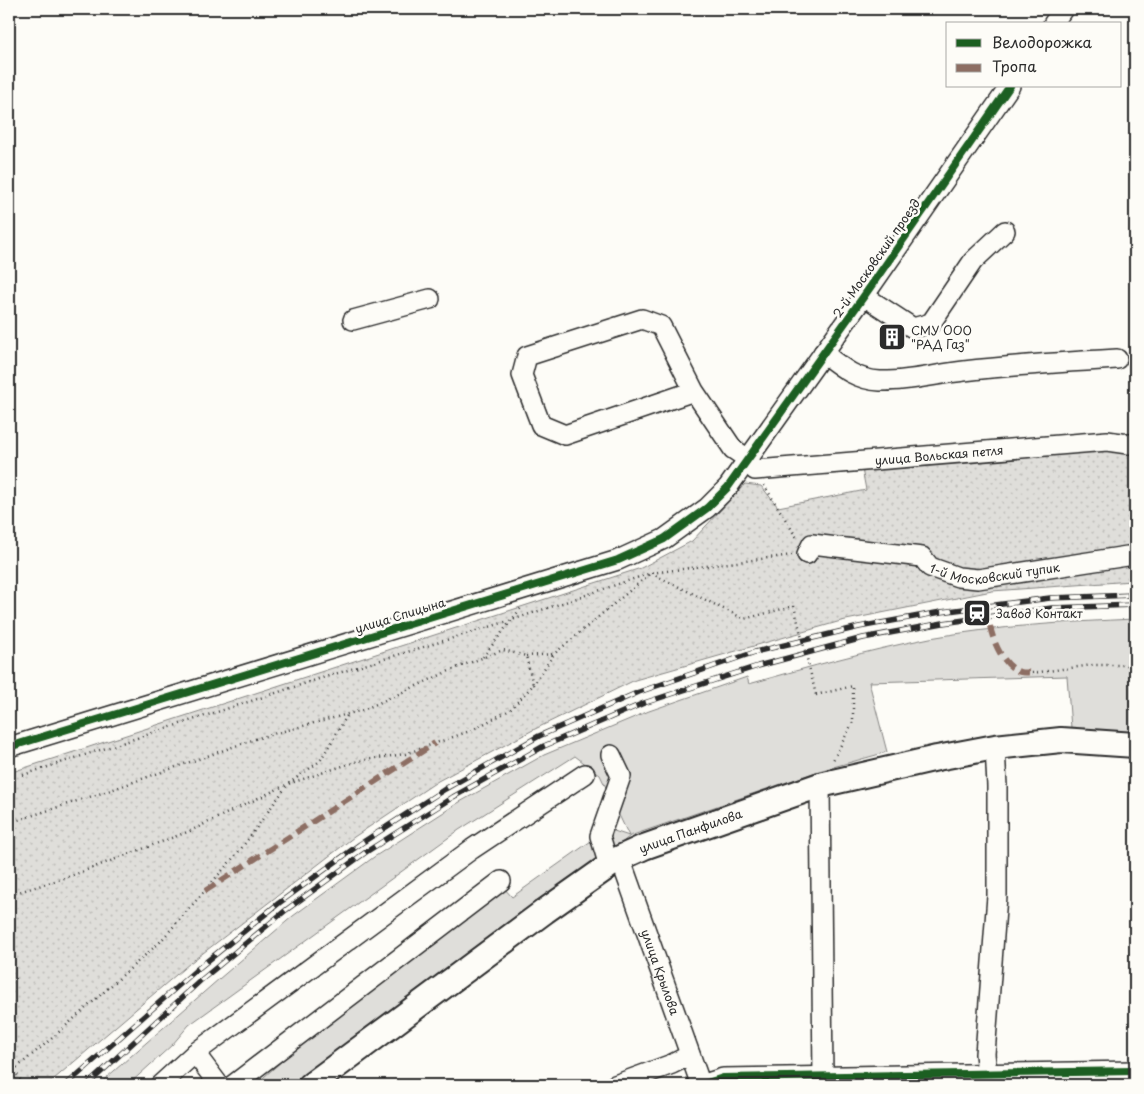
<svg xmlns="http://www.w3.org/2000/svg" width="1144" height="1094" font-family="'Playpen Sans',sans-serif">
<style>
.grass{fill:#dfdeda;stroke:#858482}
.park{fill:url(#park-dots);stroke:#858482}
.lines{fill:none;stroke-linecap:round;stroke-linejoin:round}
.minor-casing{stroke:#2b2b2b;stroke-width:22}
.major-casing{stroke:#2b2b2b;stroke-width:28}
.path{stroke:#2b2b2b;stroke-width:2.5;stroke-dasharray:1 4;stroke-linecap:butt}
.minor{stroke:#fdfcf7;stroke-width:19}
.major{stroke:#fdfcf7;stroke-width:24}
.rail-casing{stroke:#2b2b2b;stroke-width:5.5}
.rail{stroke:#fdfcf7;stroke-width:4;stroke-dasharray:11;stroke-linecap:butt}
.path-bridge{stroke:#2b2b2b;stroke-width:2.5;stroke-dasharray:1 4;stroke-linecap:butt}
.quiet{stroke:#8d6e63;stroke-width:6;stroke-dasharray:12 6;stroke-linecap:butt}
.cycleway-casing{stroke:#fdfcf7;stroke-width:11}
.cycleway{stroke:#1b5e20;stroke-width:8}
.labels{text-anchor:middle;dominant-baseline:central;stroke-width:5;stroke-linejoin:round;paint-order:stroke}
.street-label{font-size:12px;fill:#2b2b2b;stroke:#fdfcf7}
.poi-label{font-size:12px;fill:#2b2b2b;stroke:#fdfcf7;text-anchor:start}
</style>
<defs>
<pattern id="park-dots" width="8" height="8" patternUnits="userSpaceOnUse" patternTransform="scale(1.25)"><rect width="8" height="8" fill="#dfdeda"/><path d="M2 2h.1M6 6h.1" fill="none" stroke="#c0bfbb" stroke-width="1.8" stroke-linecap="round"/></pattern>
</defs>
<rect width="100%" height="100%" fill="#fdfcf7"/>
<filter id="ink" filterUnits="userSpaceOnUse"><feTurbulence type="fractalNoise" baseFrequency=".02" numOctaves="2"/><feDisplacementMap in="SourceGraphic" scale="10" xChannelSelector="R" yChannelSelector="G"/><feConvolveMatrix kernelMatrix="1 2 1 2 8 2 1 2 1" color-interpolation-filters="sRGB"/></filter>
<g filter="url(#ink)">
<!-- grass -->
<path class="grass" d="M1135,619V733L1071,728L1067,676L869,682L887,752L819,771L630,836L608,854L520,914L291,1085H255L330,1018L503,887L512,897L608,829L629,836L600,775L575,756L459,830L189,1025L172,1045L128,1085H98L219,979L293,916L374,857L458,803L544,755L649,711L747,677L749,684C809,667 869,650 930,638C998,626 1067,622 1135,619Z"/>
<!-- park -->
<polygon class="park" points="1135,449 1135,590 1133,590 1132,581 992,591 841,621 635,680 533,730 438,781 354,837 190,963 47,1085 9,1085 9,773 641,568 692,541 745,484 761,486 778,507 866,490 862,469 1039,452"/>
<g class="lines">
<!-- minor casing -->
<g class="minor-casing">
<g id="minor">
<polyline points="1053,24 1063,9"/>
<polyline points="864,296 913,328 931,323 973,261 1005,231"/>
<polyline points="353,320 430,299"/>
<path d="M823,353C841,367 856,380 880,381C908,382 936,374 964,371C1015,365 1066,362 1117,359"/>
<path id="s1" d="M694,391L661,326L642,319L527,356L522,375L541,425L565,435L694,391L733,449L748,459L755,470L1107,441L1128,444H1135"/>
<path id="s2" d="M807,554L812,544L922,557L930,567L958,577L978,579L1127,556H1135"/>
<polyline points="9,747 618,560 664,539 707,508 728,487 864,296 1010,86"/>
<polyline points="820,785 823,1078"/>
<path id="s3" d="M620,858L701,1085"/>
<polyline points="609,866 600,836 621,776 611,755"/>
<polyline points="195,1053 219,1085"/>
<polyline points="987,1073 985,1054 997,896 997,786 995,747"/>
<polyline points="160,1085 195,1053 472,849 585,774"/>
<polyline points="233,1085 501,881"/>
<polyline points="615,1085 672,1064 690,1055"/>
<polyline points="701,1085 723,1078 1135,1071"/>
</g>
</g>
<!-- major casing -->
<g class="major-casing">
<g id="major">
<path id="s4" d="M311,1085L545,911L620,858L644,847L820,785L937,758L995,747L1061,740L1135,745"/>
</g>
</g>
<!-- path -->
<g class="path">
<polyline points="764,485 797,538"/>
<polyline points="526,656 554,654"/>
<polyline points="483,657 521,608"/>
<polyline points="1032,673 1093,665 1135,665"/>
<polyline points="533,685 554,654 651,573 792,555"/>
<polyline points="816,695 853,686 853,722 832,762"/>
<polyline points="23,775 325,677 512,620 651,573 744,619 794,606"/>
<polyline points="9,823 108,791 258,738 363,710 456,668 503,650 526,656 533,685 510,710 470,731 405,754 358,761 288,784 190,831 68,877 9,895"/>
<polyline points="9,1031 14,1070 24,1085"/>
<polyline points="9,1074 50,1040 160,942 241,849 288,784 320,761 348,714"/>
</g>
<!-- minor -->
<use href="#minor" class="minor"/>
<!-- major -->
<use href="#major" class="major"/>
<!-- rail casing -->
<g class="rail-casing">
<g id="rail">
<polyline points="66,1085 195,971 279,903 360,844 445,789 539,736 639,692 755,652 859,627 941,612 1050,598 1135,595"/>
<polyline points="87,1085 200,981 286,910 366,852 453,797 544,746 644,703 758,666 863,638 943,623 1052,608 1135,605"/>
</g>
</g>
<!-- rail -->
<use href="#rail" class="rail"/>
<!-- path-bridge -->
<polyline class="path-bridge" points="794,606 816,695"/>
<!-- quiet -->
<g class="quiet">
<path d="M990,626C993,641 1003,666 1020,672C1023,673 1028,672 1032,673"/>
<polyline points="205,891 435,743"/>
</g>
<!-- cycleway casing -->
<g class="cycleway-casing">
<g id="cycleway">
<polyline points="9,747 618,560 664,539 707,508 728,487 864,296 1010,86"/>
<polyline points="701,1085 723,1078 1135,1071"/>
</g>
</g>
<!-- cycleway -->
<use href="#cycleway" class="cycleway"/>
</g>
</g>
<!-- icons -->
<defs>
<g id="building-square" transform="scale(1.4375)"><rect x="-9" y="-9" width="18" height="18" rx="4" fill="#2b2b2b" stroke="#fdfcf7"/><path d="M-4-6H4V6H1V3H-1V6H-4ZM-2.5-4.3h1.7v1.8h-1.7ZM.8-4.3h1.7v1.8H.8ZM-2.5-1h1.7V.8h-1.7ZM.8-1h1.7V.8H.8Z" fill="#fff"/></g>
<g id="station-square" transform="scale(1.4375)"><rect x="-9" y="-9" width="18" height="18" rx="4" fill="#2b2b2b" stroke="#fdfcf7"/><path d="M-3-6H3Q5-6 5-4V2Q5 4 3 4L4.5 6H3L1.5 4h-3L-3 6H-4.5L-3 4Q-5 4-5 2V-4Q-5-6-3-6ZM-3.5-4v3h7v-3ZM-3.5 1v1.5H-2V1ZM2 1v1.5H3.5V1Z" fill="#fff"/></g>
</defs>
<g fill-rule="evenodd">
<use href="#building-square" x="892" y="337"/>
<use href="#station-square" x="977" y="613"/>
</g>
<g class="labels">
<!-- street labels -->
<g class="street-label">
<text transform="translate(876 258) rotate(-55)">2-й Московский проезд</text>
<text stroke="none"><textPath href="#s1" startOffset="735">улица Вольская петля</textPath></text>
<text stroke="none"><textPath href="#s2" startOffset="201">1-й Московский тупик</textPath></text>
<text transform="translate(400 615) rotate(-17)">улица Спицына</text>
<text stroke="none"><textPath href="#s4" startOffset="459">улица Панфилова</textPath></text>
<text stroke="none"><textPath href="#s3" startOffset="121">улица Крылова</textPath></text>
</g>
<!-- poi labels -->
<g class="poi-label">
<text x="911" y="330">СМУ ООО<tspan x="911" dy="14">"РАД Газ"</tspan></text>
<text x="996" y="613">Завод Контакт</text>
</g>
</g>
<!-- margin -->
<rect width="1144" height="1094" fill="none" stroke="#fdfcf7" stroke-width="30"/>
<rect x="15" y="15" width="1114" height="1064" fill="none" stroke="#2b2b2b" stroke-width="2" filter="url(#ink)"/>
<!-- legend -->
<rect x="946" y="22" width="175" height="65" fill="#fdfcf7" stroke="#a9a8a5"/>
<rect x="956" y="39" width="25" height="8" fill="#1b5e20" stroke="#a9a8a5"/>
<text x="992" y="48" font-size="15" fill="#2b2b2b">Велодорожка</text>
<rect x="956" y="64" width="25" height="8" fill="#8d6e63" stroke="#a9a8a5"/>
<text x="992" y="72" font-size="15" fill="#2b2b2b">Тропа</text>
</svg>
